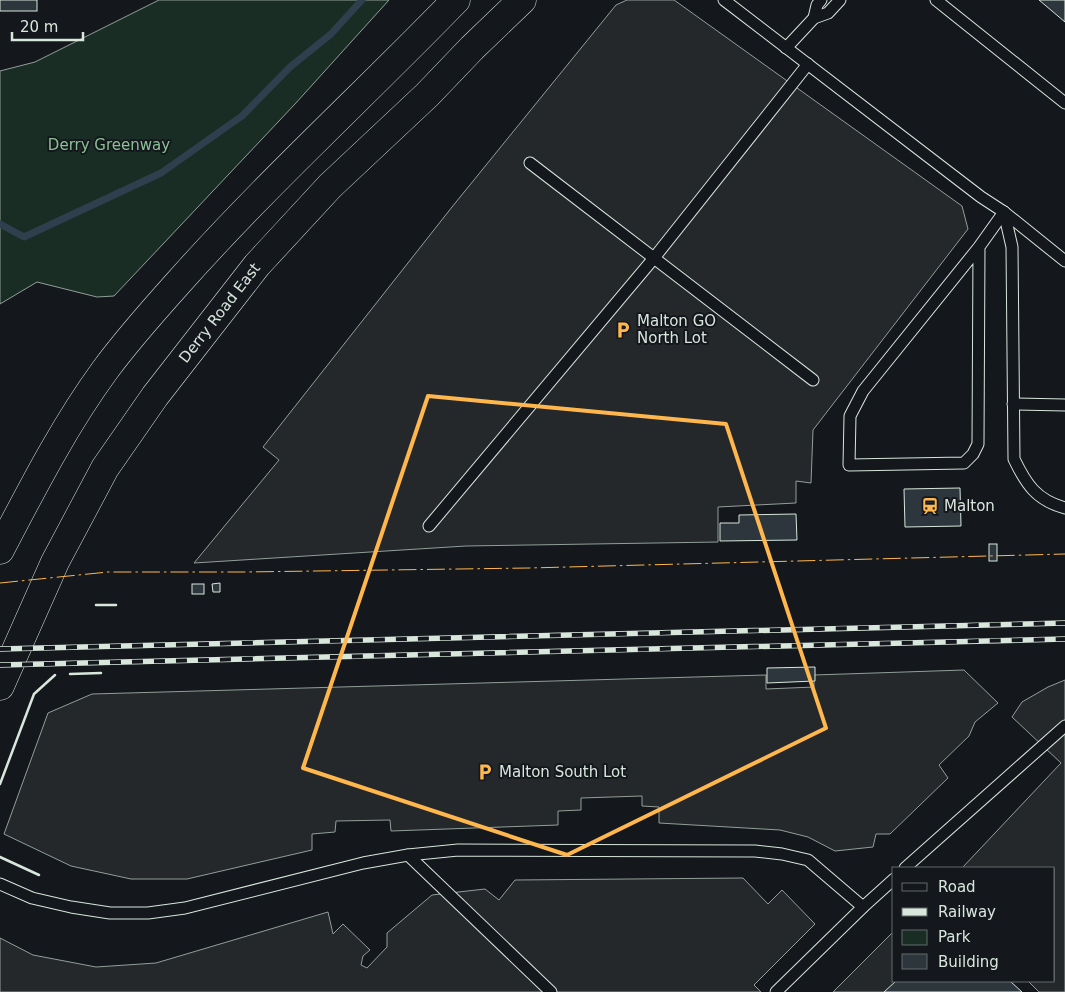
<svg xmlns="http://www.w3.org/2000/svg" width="1065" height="992" font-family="'DejaVu Sans',sans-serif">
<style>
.green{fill:#1a2d24;stroke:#939e99}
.parking{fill:#24282b;stroke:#939e99}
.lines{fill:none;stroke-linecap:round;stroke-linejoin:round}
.stream{stroke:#2f3f4d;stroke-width:7}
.building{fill:#2c363c;stroke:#d8e6dc}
.service-casing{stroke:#d8e6dc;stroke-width:13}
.secondary-casing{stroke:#d8e6dc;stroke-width:29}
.service{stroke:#14181c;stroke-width:11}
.secondary{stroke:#14181c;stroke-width:28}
.rail-casing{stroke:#d8e6dc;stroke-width:5.5}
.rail{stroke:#14181c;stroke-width:4;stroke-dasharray:11;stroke-linecap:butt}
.wall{stroke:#d8e6dc;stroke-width:2.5}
.power{stroke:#ffb74d;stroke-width:1;stroke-dasharray:18 4 2.5 4;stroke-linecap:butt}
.marked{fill:none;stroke:#ffb74d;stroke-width:4;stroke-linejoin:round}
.labels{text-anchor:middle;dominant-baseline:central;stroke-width:4;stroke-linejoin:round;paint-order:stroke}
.park-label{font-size:15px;fill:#8ac095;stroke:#14181c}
.street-label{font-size:15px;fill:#d8e6dc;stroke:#14181c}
.poi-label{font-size:15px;fill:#d8e6dc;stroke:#14181c;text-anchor:start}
</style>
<rect width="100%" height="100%" fill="#14181c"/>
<!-- green -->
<polygon class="green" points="159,0 389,0 295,104 114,296 97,297 37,282 0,304 0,71 35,62"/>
<!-- parking -->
<g class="parking">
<polygon points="627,0 674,0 962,206 968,229 813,430 811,483 796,481 796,503 718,507 718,542 466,546 194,563 279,460 263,447 452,207 616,5"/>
<polygon points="964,670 998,703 975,722 969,736 939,765 948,778 890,834 876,834 873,847 835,851 808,837 780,830 659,823 659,807 642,806 642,796 581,798 581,810 558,811 558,825 391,831 390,820 336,821 335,832 312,834 312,850 187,879 131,879 71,866 4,834 48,713 92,694 766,675 766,689 814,687 814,675"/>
<polygon points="1065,680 1065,992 1039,992 1028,981 1054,981 1054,868 962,868 1061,763 1012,717 1022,702 1048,687"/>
<polygon points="743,878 768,904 782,890 815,924 754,985 761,992 0,992 0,938 33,955 96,967 156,963 328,912 333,934 343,924 370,950 363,956 361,965 367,968 387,947 387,933 432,895 485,889 499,900 515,880"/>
<polygon points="894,931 894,981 899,981 888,992 833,992"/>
</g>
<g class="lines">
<!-- stream -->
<polyline class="stream" points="0,224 24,237 161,173 242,116 290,67 331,34 362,0"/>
</g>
<!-- building -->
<g class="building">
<rect x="0" y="0" width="37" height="11"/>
<polygon points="1039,0 1065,0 1065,22"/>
<polygon points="960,488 961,526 905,527 904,489"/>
<polygon points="796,514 797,540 720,541 720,523 739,523 739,515"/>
<rect x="989" y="544" width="8" height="17"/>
<polygon points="220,583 220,592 213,592 212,584"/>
<rect x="192" y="584" width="12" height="10"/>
<polygon points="815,667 815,681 767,683 767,668"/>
<polygon points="896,981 1010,981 1022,992 884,992"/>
</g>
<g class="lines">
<!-- service casing -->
<g class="service-casing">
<g id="service">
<polyline points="724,0 981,197 1004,212 1065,261"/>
<polyline points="936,0 1065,103"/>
<polyline points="814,18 817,5 821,0"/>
<polyline points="786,48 814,18 828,13 840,0"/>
<polyline points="530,163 813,380"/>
<path d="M1004,212L1012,247L1014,459C1026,484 1036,500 1065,508"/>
<polyline points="979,247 978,444 973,454 964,463 849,465 850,416 863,391 979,247 1004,212"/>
<polyline points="1013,404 1065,405"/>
<polyline points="429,526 654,258 808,64"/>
<polyline points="408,855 551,992"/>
<polyline points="905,868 1065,726"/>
<polyline points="0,884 32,898 71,907 110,913 148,913 185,908 363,863 408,855 458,850 755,851 782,854 808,860 863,907"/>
<polyline points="776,992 863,907 894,879"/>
</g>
</g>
<!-- secondary casing -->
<g class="secondary-casing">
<g id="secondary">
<path d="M0,550C32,489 64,426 105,370C127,340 152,312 178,283C266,184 364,95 456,0"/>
<path id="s1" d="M0,686L55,562L105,468L155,396L257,265L330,186L427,95L472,48L522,0"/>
</g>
</g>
<!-- service -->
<use href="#service" class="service"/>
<!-- secondary -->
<use href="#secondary" class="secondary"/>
<!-- rail casing -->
<g class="rail-casing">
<g id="rail">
<polyline points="0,649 1065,623"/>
<polyline points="0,665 1065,639"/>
</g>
</g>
<!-- rail -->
<use href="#rail" class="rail"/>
<!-- wall -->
<g class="wall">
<polyline points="96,605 116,605"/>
<polyline points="70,674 101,673"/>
<polyline points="0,784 34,694 55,675"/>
<polyline points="0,857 39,875"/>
</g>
<!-- power -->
<polyline class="power" points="0,583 108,572 245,572 529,568 1065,554"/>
</g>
<!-- marked area -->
<path class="marked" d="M428,396L726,424L826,728L567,855L303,768Z"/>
<!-- icons -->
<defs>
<g id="parking-bare" transform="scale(1.35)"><path d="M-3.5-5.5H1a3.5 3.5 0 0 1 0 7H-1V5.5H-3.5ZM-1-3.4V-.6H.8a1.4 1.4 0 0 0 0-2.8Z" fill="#ffb74d" stroke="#14181c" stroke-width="2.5" paint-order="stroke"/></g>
<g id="station-bare" transform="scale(1.35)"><path d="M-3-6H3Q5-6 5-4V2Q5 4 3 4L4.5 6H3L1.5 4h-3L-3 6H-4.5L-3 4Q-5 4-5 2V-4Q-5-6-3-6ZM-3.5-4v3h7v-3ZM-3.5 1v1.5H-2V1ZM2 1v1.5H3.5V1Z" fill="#ffb74d" stroke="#14181c" stroke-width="2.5" paint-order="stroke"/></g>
</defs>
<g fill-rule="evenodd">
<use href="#parking-bare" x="623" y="330"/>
<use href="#station-bare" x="930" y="506"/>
<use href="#parking-bare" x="485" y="772"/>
</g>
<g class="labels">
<!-- park labels -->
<g class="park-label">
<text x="109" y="145">Derry Greenway</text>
</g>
<!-- street labels -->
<g class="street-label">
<text stroke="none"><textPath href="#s1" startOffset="435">Derry Road East</textPath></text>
</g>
<!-- poi labels -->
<g class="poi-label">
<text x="637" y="321">Malton GO<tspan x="637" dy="17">North Lot</tspan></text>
<text x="944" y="506">Malton</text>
<text x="499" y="772">Malton South Lot</text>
</g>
</g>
<!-- legend -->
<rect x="892" y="867" width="162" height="115" fill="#14181c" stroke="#626a69"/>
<rect x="902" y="883" width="25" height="8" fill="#14181c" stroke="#626a69"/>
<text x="938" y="892" font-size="15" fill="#d8e6dc">Road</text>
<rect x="902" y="908" width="25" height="8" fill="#d8e6dc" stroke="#626a69"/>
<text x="938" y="917" font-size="15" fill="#d8e6dc">Railway</text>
<rect x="902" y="930" width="25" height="15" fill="#1a2d24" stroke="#626a69"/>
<text x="938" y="942" font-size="15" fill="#d8e6dc">Park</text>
<rect x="902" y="954" width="25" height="15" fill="#2c363c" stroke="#626a69"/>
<text x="938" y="967" font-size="15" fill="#d8e6dc">Building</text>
<!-- scale -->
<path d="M12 32v8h71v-8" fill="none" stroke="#d8e6dc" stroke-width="2.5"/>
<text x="20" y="32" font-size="15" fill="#d8e6dc" stroke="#14181c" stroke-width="4" paint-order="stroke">20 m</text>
</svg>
